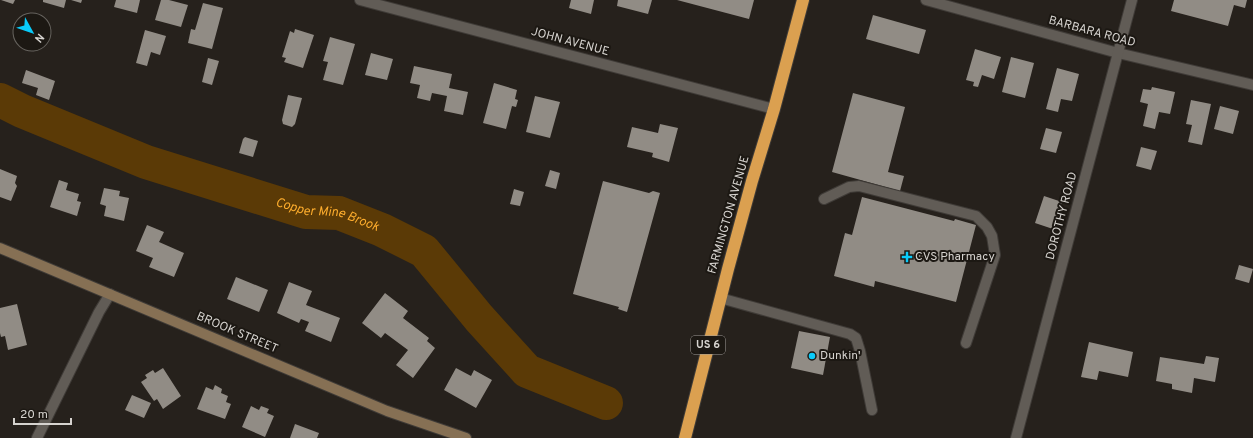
<svg xmlns="http://www.w3.org/2000/svg" width="1253" height="438" font-family="Overpass,sans-serif">
<style>
.lines{fill:none;stroke-linecap:round;stroke-linejoin:round}
.river{stroke:#5b3a06;stroke-width:34}
.building{fill:#918c85}
.lane-casing{stroke:#3f3b37;stroke-width:12}
.street-casing{stroke:#3f3b37;stroke-width:12}
.secondary-casing{stroke:#3f3b37;stroke-width:12}
.highway-casing{stroke:#3f3b37;stroke-width:14}
.lane{stroke:#615c56;stroke-width:10}
.street{stroke:#615c56;stroke-width:10}
.secondary{stroke:#867054;stroke-width:10}
.highway{stroke:#dba050;stroke-width:12}
.poi-dot{fill:#09cbfa;stroke:#1c1813;stroke-width:1.5}
.labels{text-anchor:middle;dominant-baseline:central;stroke-width:4;stroke-linejoin:round;paint-order:stroke}
.shield{fill:#1c1813;stroke:#9e9b97;stroke-width:1}
.shield-label{font-size:11px;font-weight:bold;fill:#d6d3cf}
.street-label{font-size:12px;fill:#d6d3cf;stroke:#1c1813}
.poi-label{font-size:12px;fill:#d6d3cf;stroke:#1c1813;text-anchor:start}
.water-label{font-size:13px;font-style:italic;fill:#fcac2d;stroke:#1c1813}
</style>
<rect width="100%" height="100%" fill="#26211c"/>
<g class="lines">
<!-- river -->
<path class="river" id="s1" d="M0,100L22,111L146,162L306,212L339,213L382,230L424,251L479,318L527,371L606,403"/>
</g>
<!-- building -->
<g class="building">
<polygon points="1,0 15,0 13,4"/>
<polygon points="43,0 66,0 64,8 43,2"/>
<polygon points="71,0 82,0 81,3"/>
<polygon points="116,0 140,0 137,13 114,7"/>
<polygon points="161,0 169,0 188,5 181,27 155,20"/>
<polygon points="571,0 594,0 591,14 569,8"/>
<polygon points="618,0 652,0 648,14 617,6"/>
<polygon points="677,0 754,0 749,19"/>
<polygon points="1174,0 1247,0 1245,8 1234,5 1228,26 1171,11"/>
<polygon points="203,3 223,8 212,49 188,43 191,29 195,30"/>
<polygon points="873,15 926,30 919,54 866,39"/>
<polygon points="295,29 314,35 303,68 284,62 286,58 282,57 290,31 294,33"/>
<polygon points="145,30 166,36 160,55 151,52 147,66 136,63"/>
<polygon points="330,37 355,44 343,85 323,80 328,62 323,61"/>
<polygon points="975,49 1001,57 994,79 982,75 978,87 973,86 974,82 966,80"/>
<polygon points="371,53 393,59 387,80 365,75"/>
<polygon points="1011,57 1034,63 1025,98 1002,92"/>
<polygon points="208,58 219,61 212,85 202,82"/>
<polygon points="414,66 452,74 449,88 468,92 463,115 444,111 447,96 432,93 430,101 417,98 420,85 410,83"/>
<polygon points="1057,68 1079,74 1072,101 1061,99 1058,112 1046,109"/>
<polygon points="26,70 55,81 49,100 36,95 38,88 22,83"/>
<polygon points="494,83 517,90 515,99 518,100 516,107 512,106 506,129 483,123"/>
<polygon points="1152,87 1175,92 1170,114 1159,112 1155,129 1143,126 1148,104 1140,102 1143,89 1151,90"/>
<polygon points="853,93 905,107 888,172 904,176 900,191 832,172"/>
<polygon points="288,95 302,98 295,124 292,127 283,124 282,120"/>
<polygon points="535,96 560,102 550,138 526,132"/>
<polygon points="1191,100 1211,104 1202,145 1188,142 1192,125 1186,124"/>
<polygon points="1220,106 1239,111 1233,134 1214,129"/>
<polygon points="660,124 678,128 669,162 652,157 653,153 627,147 632,127 658,133"/>
<polygon points="1046,128 1062,132 1056,153 1040,149"/>
<polygon points="245,137 258,141 253,157 239,153 243,139"/>
<polygon points="1141,147 1157,151 1151,170 1136,166"/>
<polygon points="0,169 17,176 15,183 17,186 11,201 0,197"/>
<polygon points="550,170 560,173 556,189 545,186"/>
<polygon points="59,180 68,183 66,190 79,194 77,201 81,202 77,216 50,207"/>
<polygon points="603,181 649,193 653,191 660,193 627,312 618,309 619,307 573,294"/>
<polygon points="104,188 120,191 119,196 129,198 124,221 104,216 106,206 100,204"/>
<polygon points="514,189 524,192 520,206 510,204"/>
<polygon points="1044,196 1062,202 1053,229 1035,223"/>
<polygon points="862,197 954,221 955,219 976,225 956,302 875,281 874,287 834,276 845,233 852,235"/>
<polygon points="147,225 164,232 159,242 184,253 174,277 149,267 153,258 136,251"/>
<polygon points="1239,265 1253,269 1249,283 1235,279"/>
<polygon points="236,277 268,290 259,312 227,299"/>
<polygon points="289,282 312,291 306,305 340,318 331,342 305,331 309,322 301,319 299,323 277,313"/>
<polygon points="385,293 408,311 403,318 429,338 427,341 435,348 413,378 396,365 408,350 385,333 381,338 362,323"/>
<polygon points="17,304 27,345 8,350 5,336 1,337 0,333 0,308"/>
<polygon points="799,331 830,337 823,375 791,368"/>
<polygon points="1089,342 1133,352 1128,377 1099,371 1097,380 1081,377"/>
<polygon points="1206,356 1219,358 1215,382 1194,378 1192,393 1172,389 1172,384 1156,381 1160,357 1204,364"/>
<polygon points="163,368 181,396 163,409 157,399 154,401 141,382 147,378 145,375 153,370 155,373"/>
<polygon points="456,368 471,376 474,370 492,380 476,408 444,390"/>
<polygon points="215,385 222,389 221,393 228,396 226,402 231,404 225,419 197,409 206,387 213,390"/>
<polygon points="132,395 151,403 144,418 125,410"/>
<polygon points="251,406 259,410 261,406 269,409 267,413 274,416 265,437 242,427"/>
<polygon points="295,424 319,433 317,438 290,438"/>
</g>
<g class="lines">
<!-- lane casing -->
<g class="lane-casing">
<g id="lane">
<polyline points="824,199 849,187 859,186 976,216 987,227 992,236 995,255 966,343"/>
<polyline points="720,298 850,334 856,338 860,351 872,410"/>
</g>
</g>
<!-- street casing -->
<g class="street-casing">
<g id="street">
<polyline points="360,0 774,109"/>
<polyline points="926,0 1118,53 1253,85"/>
<polyline points="37,438 99,312 110,294"/>
<polyline points="1016,438 1132,0"/>
</g>
</g>
<!-- secondary casing -->
<g class="secondary-casing">
<polyline id="secondary" points="0,248 387,411 466,438"/>
</g>
<!-- highway casing -->
<g class="highway-casing">
<polyline id="highway" points="685,438 728,269 752,181 774,109 803,0"/>
</g>
<!-- lane -->
<use href="#lane" class="lane"/>
<!-- street -->
<use href="#street" class="street"/>
<!-- secondary -->
<use href="#secondary" class="secondary"/>
<!-- highway -->
<use href="#highway" class="highway"/>
</g>
<!-- markers -->
<g class="poi-dot">
<path d="M905 251h4v4h4v4h-4v4h-4v-4h-4v-4h4z"/>
<circle cx="812" cy="356" r="4"/>
</g>
<g class="labels">
<!-- shield labels -->
<rect class="shield" x="691" y="336" width="34" height="18" rx="3"/>
<g class="shield-label">
<text x="708" y="345">US 6</text>
</g>
<!-- street labels -->
<g class="street-label">
<text transform="translate(1092 32) rotate(15)">BARBARA ROAD</text>
<text transform="translate(570 42) rotate(15)">JOHN AVENUE</text>
<text transform="translate(729 215) rotate(-74)">FARMINGTON AVENUE</text>
<text transform="translate(1062 216) rotate(-75)">DOROTHY ROAD</text>
<text transform="translate(237 333) rotate(23)">BROOK STREET</text>
</g>
<!-- poi labels -->
<g class="poi-label">
<text x="915" y="257">CVS Pharmacy</text>
<text x="820" y="356">Dunkin'</text>
</g>
<!-- water labels -->
<g class="water-label">
<text stroke="none"><textPath href="#s1" startOffset="348">Copper Mine Brook</textPath></text>
</g>
</g>
<!-- north arrow -->
<g transform="translate(32 32) rotate(130)"><circle r="19" fill="#1c1813" stroke="#66635e"/>
<path d="M0-3L7 15L0 10L-7 15Z" fill="#09cbfa"/>
<text y="-6" font-size="11" font-weight="bold" text-anchor="middle" fill="#d6d3cf">N</text>
</g>
<!-- scale -->
<path d="M14 418v6h57v-6" fill="none" stroke="#d6d3cf" stroke-width="2"/>
<text x="20" y="418" font-size="12" fill="#d6d3cf" stroke="#1c1813" stroke-width="3" paint-order="stroke">20 m</text>
</svg>
